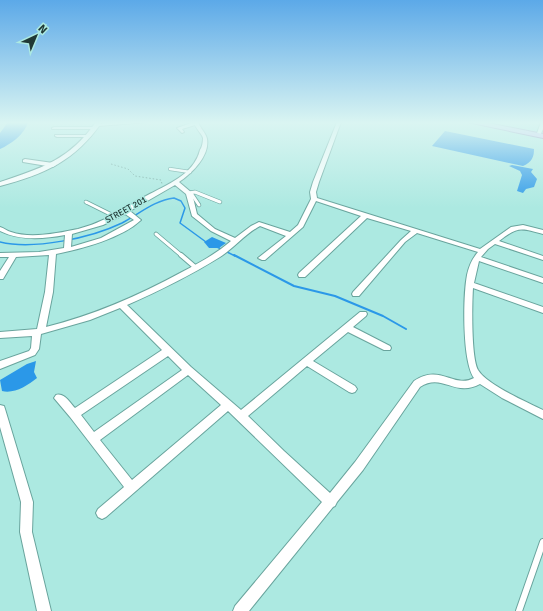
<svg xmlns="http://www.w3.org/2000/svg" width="543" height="611" font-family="Signika,sans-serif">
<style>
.water{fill:#2b98e8}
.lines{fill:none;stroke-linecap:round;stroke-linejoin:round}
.stream-far1{stroke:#2b98e8;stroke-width:1.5}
.stream{stroke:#2b98e8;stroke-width:2}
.service-far3-casing{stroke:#69a49d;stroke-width:4}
.service-far2-casing{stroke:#69a49d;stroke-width:4.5}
.service-far1-casing{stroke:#69a49d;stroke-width:6}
.service-casing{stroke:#69a49d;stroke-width:8}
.minor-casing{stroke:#69a49d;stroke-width:2}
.tertiary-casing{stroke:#69a49d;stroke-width:2}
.primary-casing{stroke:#886eb2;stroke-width:2}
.path{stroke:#7cada6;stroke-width:1;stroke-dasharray:1.5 2;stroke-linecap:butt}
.service-far3{stroke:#fff;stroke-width:2.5}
.service-far2{stroke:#fff;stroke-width:3}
.service-far1{stroke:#fff;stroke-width:4}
.service{stroke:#fff;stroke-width:6}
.minor{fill:#fff;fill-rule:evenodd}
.tertiary{fill:#fff;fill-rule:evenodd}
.primary{fill:#d9b9f9;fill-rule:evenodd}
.labels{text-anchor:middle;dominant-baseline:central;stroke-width:3;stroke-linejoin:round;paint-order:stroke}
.far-street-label{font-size:9px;fill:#203936;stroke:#ace9e1}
</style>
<rect width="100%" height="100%" fill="#ace9e1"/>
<!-- water -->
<g class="water">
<path d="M8,122H28C25,134 11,144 0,149V133Z"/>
<path d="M445,131L534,149C534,157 532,162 523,166L432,146Z"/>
<polygon points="512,165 533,169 531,172 537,179 534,187 526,189 523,193 517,191 522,175 520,171 509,166"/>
<polygon points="212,237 226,243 219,248 209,248 204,242"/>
<path d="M36,361L34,372L37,378C27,386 14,394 2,391L0,380L27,364Z"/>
</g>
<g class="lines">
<!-- stream-far1 -->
<g class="stream-far1">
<path d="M0,242C34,250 91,238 122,223C139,214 155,200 174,198L181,201L185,208L180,223L206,242"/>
<polyline points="217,247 235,256"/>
</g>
<!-- stream -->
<polyline class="stream" points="234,255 294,286 335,296 383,316 406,329"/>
<!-- service-far3 casing -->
<g class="service-far3-casing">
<polyline id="service-far3" points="170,169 190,172"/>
</g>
<!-- service-far2 casing -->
<g class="service-far2-casing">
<g id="service-far2">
<polyline points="189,193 195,192 220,202"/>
<polyline points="191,193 199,205"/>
<polyline points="86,202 116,217"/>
<polyline points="156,234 182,256"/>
</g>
</g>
<!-- service-far1 casing -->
<g class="service-far1-casing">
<polyline id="service-far1" points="181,255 195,267"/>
</g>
<!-- service casing -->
<g class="service-casing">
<polyline id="service" points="519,611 543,542"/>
</g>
<!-- minor casing -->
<g class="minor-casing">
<g id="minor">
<polygon points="121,122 148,122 98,126 96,125 98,124"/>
<path d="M194,122H198C200,128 206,133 207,139C210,156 191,174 179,182L192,193L197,214L215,229L235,238L251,226L259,222L290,232L298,225L311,199L310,192L313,182L337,122H341L319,182L316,192L317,198L480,249L511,227L523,225L543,230V234C521,228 518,226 499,241L543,256V260L495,244L488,249L481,257L543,278V283L479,261L474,283L543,307V313L473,288C472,304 471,357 478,370C487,385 527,402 543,410V419L502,398L480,384C455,398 442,372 420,387L363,470L337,502L335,506L333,507L249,611H233L235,606L322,502L228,411L106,517L102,519L98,517L96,513L98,509L124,487L70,417L54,398L56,395C64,392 70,403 75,408L162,350L120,308L90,320L41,334L39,349L35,355L0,369V361L29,351L31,348L32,336L0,338V332L37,329L45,292L49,255L16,257L3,279H0V271L9,257H0V253L39,252L64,248L65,235C44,239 20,241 0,231V227C4,228 7,231 11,232C31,239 58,233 78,229C106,222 121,209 146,196C166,185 194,175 200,150C202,147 203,142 203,138C202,134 197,130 195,125L182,129L184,132L182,133L177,128ZM175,185L186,194L192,216L211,231L231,241C216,254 199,263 182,272C138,296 94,315 46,327L53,292L56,254C82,249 122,238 141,220L130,211ZM316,201L361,216L299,273L298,275L299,277H305L367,218L411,231L401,240L353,292L352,294L353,296H359L405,242L417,233L478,252C472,259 469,266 467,275C463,296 462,361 474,378C454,389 440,363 414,381L355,462L330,493L284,451L248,416L307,366L349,392L352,393L355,392L357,389L355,386L313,361L348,332L384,350H390L391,348L390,346L353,327L366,316L367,314L366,312H360L241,410L191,367L127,305C159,291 191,275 220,257C234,248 245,234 260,226L286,236L258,258L262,260H265L303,227ZM125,214L134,220L101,238L71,247L72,234L103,225ZM168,356L182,370L94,432L81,415ZM188,375L221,405L132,480L100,440Z"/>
<polygon points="541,122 543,122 543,129 540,136 536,136"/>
<polygon points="54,127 95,127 97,128 95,129 52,129 52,128"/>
<polygon points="55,135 89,135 91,136 89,137 57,137 55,136"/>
<polygon points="25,159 53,163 56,165 53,167 23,162 23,160"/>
<polygon points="0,405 4,406 5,409 33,502 32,532 51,611 37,611 20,532 21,502 0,427"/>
</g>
</g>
<!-- tertiary casing -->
<g class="tertiary-casing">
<path id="tertiary" d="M96,122H102C75,161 45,174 0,186V182C42,168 69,160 96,122Z"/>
</g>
<!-- primary casing -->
<g class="primary-casing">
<polygon id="primary" points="467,122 483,122 543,134 543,138"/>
</g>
<!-- path -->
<polyline class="path" points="111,164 128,169 135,176 161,180 162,184"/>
<!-- service-far3 -->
<use href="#service-far3" class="service-far3"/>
<!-- service-far2 -->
<use href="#service-far2" class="service-far2"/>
<!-- service-far1 -->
<use href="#service-far1" class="service-far1"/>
<!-- service -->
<use href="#service" class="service"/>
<!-- minor -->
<use href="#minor" class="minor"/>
<!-- tertiary -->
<use href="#tertiary" class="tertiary"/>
<!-- primary -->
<use href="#primary" class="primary"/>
</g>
<!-- sky -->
<linearGradient id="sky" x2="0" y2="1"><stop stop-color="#5ca9e8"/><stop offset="0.59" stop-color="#daf5f2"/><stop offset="1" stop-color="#daf5f2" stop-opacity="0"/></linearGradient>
<rect width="543" height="208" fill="url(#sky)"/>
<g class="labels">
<!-- far-street labels -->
<g class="far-street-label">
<text transform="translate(126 210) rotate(-29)">STREET 201</text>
</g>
</g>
<!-- north arrow -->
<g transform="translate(36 36) rotate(44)" stroke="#ace9e1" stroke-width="3" paint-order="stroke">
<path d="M0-3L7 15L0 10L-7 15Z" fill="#203936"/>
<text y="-6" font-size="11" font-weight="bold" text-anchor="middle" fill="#203936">N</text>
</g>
</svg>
